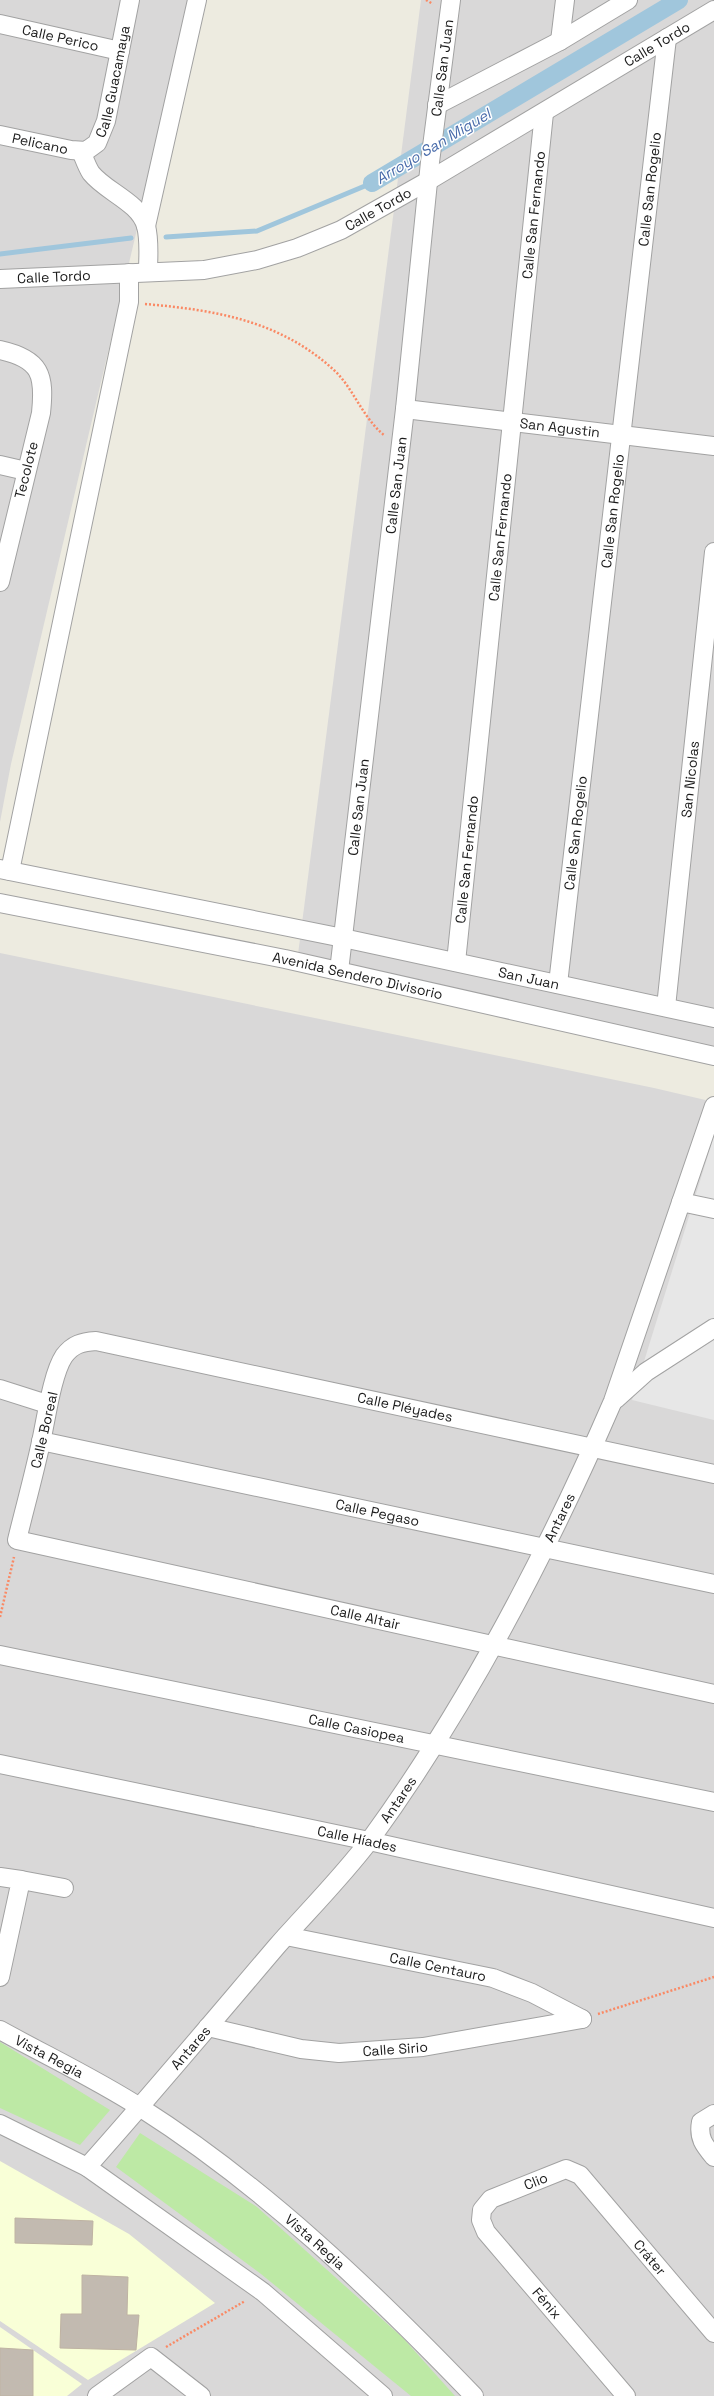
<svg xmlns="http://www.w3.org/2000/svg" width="714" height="2396" font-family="'Space Grotesk',sans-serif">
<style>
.residential{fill:#d9d8d8}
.education{fill:#f9ffd7}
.grass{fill:#bde9a5}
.parking{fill:#e7e7e7}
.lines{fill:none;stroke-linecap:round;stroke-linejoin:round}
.stream{stroke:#a0c6dc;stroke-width:5}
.canal{stroke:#a0c6dc;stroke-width:18}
.building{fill:#c2bab0;stroke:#bfb3a3}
.minor-casing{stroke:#a2a2a2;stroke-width:20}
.path{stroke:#fa8964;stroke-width:2.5;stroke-dasharray:2 2;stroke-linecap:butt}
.minor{stroke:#fff;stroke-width:18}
.labels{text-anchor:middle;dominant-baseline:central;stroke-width:3;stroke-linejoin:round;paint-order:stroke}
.street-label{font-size:14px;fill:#1b1b1b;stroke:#fff}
.water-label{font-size:15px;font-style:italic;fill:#486baa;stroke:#fff}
</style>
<rect width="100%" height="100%" fill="#edebe0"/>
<!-- residential -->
<g class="residential">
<polygon points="0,0 191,0 11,764 0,822"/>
<polygon points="421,0 714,0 714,1062 296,970"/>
<polygon points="0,953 654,1088 714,1102 714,2396 0,2396"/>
</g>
<!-- education -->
<g class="education">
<polygon points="0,2161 129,2234 215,2303 88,2380 0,2321"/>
<polygon points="0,2327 82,2384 67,2396 0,2396"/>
</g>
<!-- grass -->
<g class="grass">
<polygon points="0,2042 110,2110 80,2145 0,2108"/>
<polygon points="140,2133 257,2207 403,2338 455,2396 411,2396 261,2274 116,2167"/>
</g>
<!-- parking -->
<polygon class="parking" points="714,1136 714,1420 632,1400"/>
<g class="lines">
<!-- stream -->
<g class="stream">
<polyline points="166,237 257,231 372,183"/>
<polyline points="0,254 131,238"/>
</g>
<!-- canal -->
<polyline class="canal" points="372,183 679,0"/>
</g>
<!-- building -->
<g class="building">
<polygon points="15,2218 93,2221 92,2245 15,2243"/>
<polygon points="82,2275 128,2277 127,2315 139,2315 136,2350 60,2348 61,2314 82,2314"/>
<polygon points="0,2348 33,2350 33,2396 0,2396"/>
</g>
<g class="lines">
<!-- minor casing -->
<g class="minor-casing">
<g id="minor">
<path id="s1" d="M0,24L120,51"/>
<polyline points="560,41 565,0"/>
<polyline points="437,105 560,41 628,0"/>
<path id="s2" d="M0,135L71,150L86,151L97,143L106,121L130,0"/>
<path d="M81,151C84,158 87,167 91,173C106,192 139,202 146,226C150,241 148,258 148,272"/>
<polyline points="146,226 197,0"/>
<path id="s3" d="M0,279L204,270L257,260L297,248L341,230L428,181L714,10"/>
<path d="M0,350C41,359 45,375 41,413L0,582"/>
<path id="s4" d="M405,409L714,446"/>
<polyline points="0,465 26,471"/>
<path id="s5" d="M0,869L343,938L714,1018"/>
<polyline points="10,871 129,302 129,273"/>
<path id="s6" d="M0,903L285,959L714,1056"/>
<path id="s7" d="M456,962L544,113"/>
<path id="s8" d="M339,971L405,409L430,162L451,0"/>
<path id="s9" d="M558,984L667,38"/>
<path id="s10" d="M666,1007L714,552"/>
<polyline points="681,1202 714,1209"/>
<polyline points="0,1389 47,1404"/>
<polyline points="616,1399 646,1372 714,1328"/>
<path id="s11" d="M41,1441L714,1584"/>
<path id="s12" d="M714,1474L96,1341C82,1342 73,1344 64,1356C52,1374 46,1420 41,1442C34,1475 25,1507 17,1540L714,1694"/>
<path id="s13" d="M0,1655L714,1802"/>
<path id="s14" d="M0,1764L369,1841L714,1918"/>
<polyline points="0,1877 21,1880 0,1977"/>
<polyline points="21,1880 64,1888"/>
<path id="s15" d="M286,1936L493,1978L532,1993L582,2019"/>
<path id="s16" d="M208,2027L301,2049L339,2053L423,2047L582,2019"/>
<path id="s17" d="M0,2030C47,2056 96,2079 141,2108C265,2187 372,2290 474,2396"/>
<path d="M714,2114L701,2122C698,2138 704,2145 714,2157"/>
<polyline points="0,2124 87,2167 263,2292 383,2396"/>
<path id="s18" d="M87,2167C152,2094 214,2020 277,1946C308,1911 342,1877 370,1840C466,1708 548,1551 613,1401L714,1106"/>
<polyline points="97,2396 151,2357 201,2396"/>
<path id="s19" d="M626,2396L486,2232L481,2220L482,2210L491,2199L566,2169L580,2175L714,2333"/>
</g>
</g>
<!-- path -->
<g class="path">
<polyline points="426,0 433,4"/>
<path d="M145,304C216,310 282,321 336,372C354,390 363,418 384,435"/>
<polyline points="0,1617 14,1557"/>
<polyline points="598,2014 714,1977"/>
<polyline points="166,2347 245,2301"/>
</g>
<!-- minor -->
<use href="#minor" class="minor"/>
</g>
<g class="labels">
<!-- street labels -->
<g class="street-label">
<text stroke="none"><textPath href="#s1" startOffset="62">Calle Perico</textPath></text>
<text stroke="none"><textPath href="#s3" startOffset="714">Calle Tordo</textPath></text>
<text stroke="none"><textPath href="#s8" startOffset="909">Calle San Juan</textPath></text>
<text stroke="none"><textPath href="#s2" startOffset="165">Calle Guacamaya</textPath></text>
<text stroke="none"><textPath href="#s2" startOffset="41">Pelicano</textPath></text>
<text stroke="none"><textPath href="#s9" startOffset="800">Calle San Rogelio</textPath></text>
<text stroke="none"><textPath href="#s3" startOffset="390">Calle Tordo</textPath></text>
<text stroke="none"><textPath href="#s7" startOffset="751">Calle San Fernando</textPath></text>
<text stroke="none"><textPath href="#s3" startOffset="54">Calle Tordo</textPath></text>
<text stroke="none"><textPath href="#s4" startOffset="156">San Agustin</textPath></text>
<text transform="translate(26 470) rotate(-76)">Tecolote</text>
<text stroke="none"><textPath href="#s8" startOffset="489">Calle San Juan</textPath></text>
<text stroke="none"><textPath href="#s9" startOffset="476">Calle San Rogelio</textPath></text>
<text stroke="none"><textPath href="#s7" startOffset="427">Calle San Fernando</textPath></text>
<text stroke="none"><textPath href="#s10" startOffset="229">San Nicolas</textPath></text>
<text stroke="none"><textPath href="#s8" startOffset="165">Calle San Juan</textPath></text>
<text stroke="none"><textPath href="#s9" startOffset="152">Calle San Rogelio</textPath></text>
<text stroke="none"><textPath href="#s7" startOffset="103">Calle San Fernando</textPath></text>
<text stroke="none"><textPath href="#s6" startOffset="365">Avenida Sendero Divisorio</textPath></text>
<text stroke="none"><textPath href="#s5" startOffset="540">San Juan</textPath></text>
<text transform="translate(405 1407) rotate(12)">Calle Pléyades</text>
<text transform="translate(44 1430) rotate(-77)">Calle Boreal</text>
<text stroke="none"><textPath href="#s11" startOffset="344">Calle Pegaso</textPath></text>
<text stroke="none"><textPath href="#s18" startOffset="807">Antares</textPath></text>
<text stroke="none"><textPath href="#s12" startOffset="1216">Calle Altair</textPath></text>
<text stroke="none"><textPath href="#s13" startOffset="364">Calle Casiopea</textPath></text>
<text stroke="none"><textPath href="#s18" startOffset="482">Antares</textPath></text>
<text stroke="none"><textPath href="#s14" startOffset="365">Calle Híades</textPath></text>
<text stroke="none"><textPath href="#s15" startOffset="155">Calle Centauro</textPath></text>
<text stroke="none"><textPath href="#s18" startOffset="158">Antares</textPath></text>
<text stroke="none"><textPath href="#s16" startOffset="190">Calle Sirio</textPath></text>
<text stroke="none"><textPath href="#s17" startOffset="56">Vista Regia</textPath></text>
<text stroke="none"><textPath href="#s19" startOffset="301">Clio</textPath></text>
<text stroke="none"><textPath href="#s17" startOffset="381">Vista Regia</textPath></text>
<text stroke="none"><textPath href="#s19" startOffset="457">Cráter</textPath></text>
<text transform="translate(547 2303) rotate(49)">Fénix</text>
</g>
<!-- water labels -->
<g class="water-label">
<text transform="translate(433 146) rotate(-31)">Arroyo San Miguel</text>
</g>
</g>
</svg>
